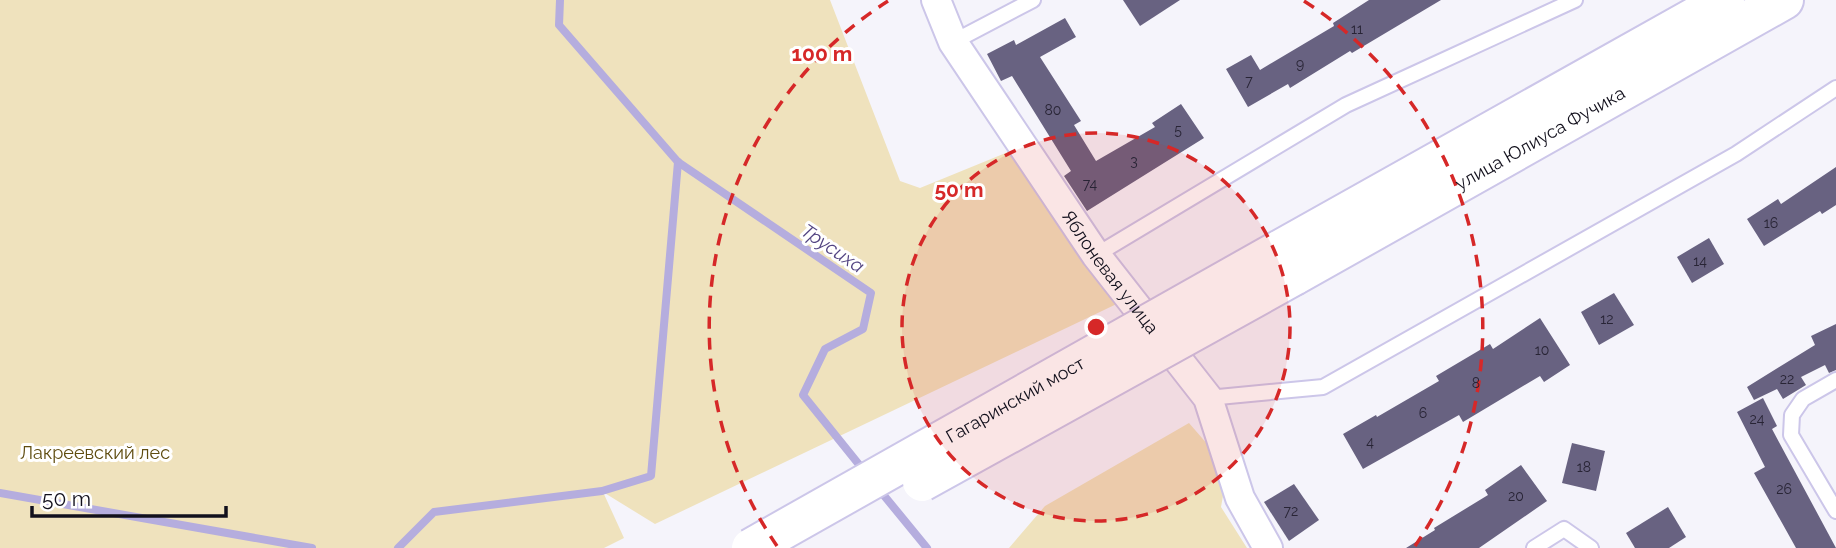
<svg xmlns="http://www.w3.org/2000/svg" width="1836" height="548" font-family="Raleway,sans-serif">
<style>
.green{fill:#efe2bd}
.lines{fill:none;stroke-linecap:round;stroke-linejoin:round}
.stream{stroke:#b5adde;stroke-width:8}
.building{fill:#686281}
.service-casing{stroke:#ccc6e9;stroke-width:18}
.minor-casing{stroke:#ccc6e9;stroke-width:32}
.primary-casing{stroke:#ccc6e9;stroke-width:42}
.service{stroke:#fff;stroke-width:14}
.minor{stroke:#fff;stroke-width:28}
.primary{stroke:#fff;stroke-width:38}
.primary-bridge-casing{stroke:#ccc6e9;stroke-width:42;stroke-linecap:butt}
.primary-bridge{stroke:#fff;stroke-width:38}
.ring{fill:none;stroke:#d62828;stroke-width:3.5;stroke-dasharray:12 9}
.labels{text-anchor:middle;dominant-baseline:central;stroke-width:6;stroke-linejoin:round;paint-order:stroke}
.number-label{font-size:14px;fill:#282435}
.street-label{font-size:18px;fill:#12101c;stroke:#fff}
.park-label{font-size:18px;fill:#5f4c0f;stroke:#fff}
.water-label{font-size:19px;font-style:italic;fill:#524381;stroke:#fff}
.centre{fill:#d62828;stroke:#fff;stroke-width:3.5}
.ring-label{font-size:21px;text-anchor:middle;font-weight:bold;fill:#d62828;stroke:#fff;stroke-width:6;stroke-linejoin:round;paint-order:stroke}
</style>
<rect width="100%" height="100%" fill="#f5f4fb"/>
<!-- green -->
<g class="green">
<polygon points="0,0 830,0 900,181 920,188 1013,150 1125,300 655,524 603,492 624,538 604,548 0,548"/>
<polygon points="1189,423 1228,468 1221,507 1247,548 1009,548 1045,506"/>
</g>
<g class="lines">
<!-- stream -->
<g class="stream">
<polyline points="560,0 559,25 678,162 871,293 863,329 825,349 803,395 865,472"/>
<polyline points="877,487 927,548"/>
<polyline points="0,493 312,548"/>
<polyline points="398,548 434,512 602,491 651,476 678,162"/>
</g>
</g>
<!-- building -->
<g class="building">
<polygon points="1123,0 1180,0 1140,26"/>
<polygon points="1369,0 1441,0 1352,53 1350,51 1290,88 1288,84 1248,107 1226,69 1251,55 1260,70 1334,26 1333,23"/>
<polygon points="1065,18 1076,37 1040,57 1081,121 1074,125 1096,161 1155,127 1152,123 1181,104 1204,138 1087,211 1064,176 1071,171 1012,76 1001,81 987,54 1014,40 1016,45"/>
<polygon points="1836,167 1836,205 1822,214 1820,211 1764,246 1747,219 1778,199 1781,204"/>
<polygon points="1709,238 1724,264 1692,283 1677,257"/>
<polygon points="1614,293 1634,325 1599,345 1581,312"/>
<polygon points="1540,318 1570,365 1544,382 1540,376 1463,422 1459,415 1363,469 1343,434 1376,415 1377,417 1439,381 1436,376 1490,344 1493,349"/>
<polygon points="1836,324 1836,370 1829,373 1825,365 1801,377 1806,385 1783,399 1777,389 1754,400 1747,387 1815,345 1811,336"/>
<polygon points="1763,398 1777,426 1772,429 1836,548 1796,548 1754,473 1765,467 1737,412"/>
<polygon points="1572,443 1605,451 1596,491 1562,483"/>
<polygon points="1521,465 1547,501 1479,548 1406,548 1435,530 1434,528 1488,495 1485,490"/>
<polygon points="1294,484 1319,520 1289,541 1264,502"/>
<polygon points="1668,507 1686,537 1669,548 1635,548 1626,533"/>
</g>
<g class="lines">
<!-- service casing -->
<g class="service-casing">
<g id="service">
<polyline points="953,42 1033,0"/>
<polyline points="1096,255 1346,105 1575,0"/>
<polyline points="1836,380 1803,399 1792,415 1791,435 1836,511"/>
<polyline points="1208,398 1323,387 1736,154 1836,88"/>
<polyline points="1534,548 1564,529 1591,548"/>
</g>
</g>
<!-- minor casing -->
<g class="minor-casing">
<g id="minor">
<path id="s1" d="M936,0L953,42L1096,255L1208,398L1240,498L1268,548"/>
</g>
</g>
<!-- primary casing -->
<g class="primary-casing">
<g id="primary">
<polyline points="1279,250 1725,0"/>
<path id="s2" d="M1294,276L1784,0"/>
</g>
</g>
<!-- service -->
<use href="#service" class="service"/>
<!-- minor -->
<use href="#minor" class="minor"/>
<!-- primary -->
<use href="#primary" class="primary"/>
<!-- primary-bridge casing -->
<g class="primary-bridge-casing">
<g id="primary-bridge">
<polyline points="922,482 1294,276"/>
<path id="s3" d="M751,548L1279,250"/>
</g>
</g>
<!-- primary-bridge -->
<use href="#primary-bridge" class="primary-bridge"/>
</g>
<!-- distance rings -->
<circle cx="1096" cy="327" r="194" fill="#d62828" fill-opacity=".12"/>
<g class="ring">
<circle cx="1096" cy="327" r="194"/>
<path d="M777 546A387 387 0 0 1 888 1M1304 1A387 387 0 0 1 1415 546"/>
</g>
<g class="labels">
<!-- number labels -->
<g class="number-label">
<text x="1357" y="29">11</text>
<text x="1300" y="64">9</text>
<text x="1249" y="81">7</text>
<text x="1053" y="110">80</text>
<text x="1178" y="130">5</text>
<text x="1134" y="161">3</text>
<text x="1090" y="184">74</text>
<text x="1771" y="223">16</text>
<text x="1700" y="261">14</text>
<text x="1607" y="319">12</text>
<text x="1542" y="350">10</text>
<text x="1787" y="379">22</text>
<text x="1476" y="383">8</text>
<text x="1423" y="413">6</text>
<text x="1757" y="419">24</text>
<text x="1370" y="442">4</text>
<text x="1584" y="467">18</text>
<text x="1784" y="489">26</text>
<text x="1516" y="496">20</text>
<text x="1291" y="511">72</text>
</g>
<!-- street labels -->
<g class="street-label">
<text stroke="none"><textPath href="#s2" startOffset="282">улица Юлиуса Фучика</textPath></text>
<text stroke="none"><textPath href="#s1" startOffset="324">Яблоневая улица</textPath></text>
<text stroke="none"><textPath href="#s3" startOffset="303">Гагаринский мост</textPath></text>
</g>
<!-- park labels -->
<g class="park-label">
<text x="95" y="452">Лакреевский лес</text>
</g>
<!-- water labels -->
<g class="water-label">
<text transform="translate(833 248) rotate(34)">Трусиха</text>
</g>
</g>
<circle cx="1096" cy="327" r="10" class="centre"/>
<g class="ring-label">
<text x="822" y="61">100 m</text>
<text x="959" y="197">50 m</text>
</g>
<!-- scale -->
<path d="M32 506v10h194v-10" fill="none" stroke="#12101c" stroke-width="3.5"/>
<text x="42" y="506" font-size="21" fill="#12101c" stroke="#ffffff" stroke-width="5" paint-order="stroke">50 m</text>
</svg>
